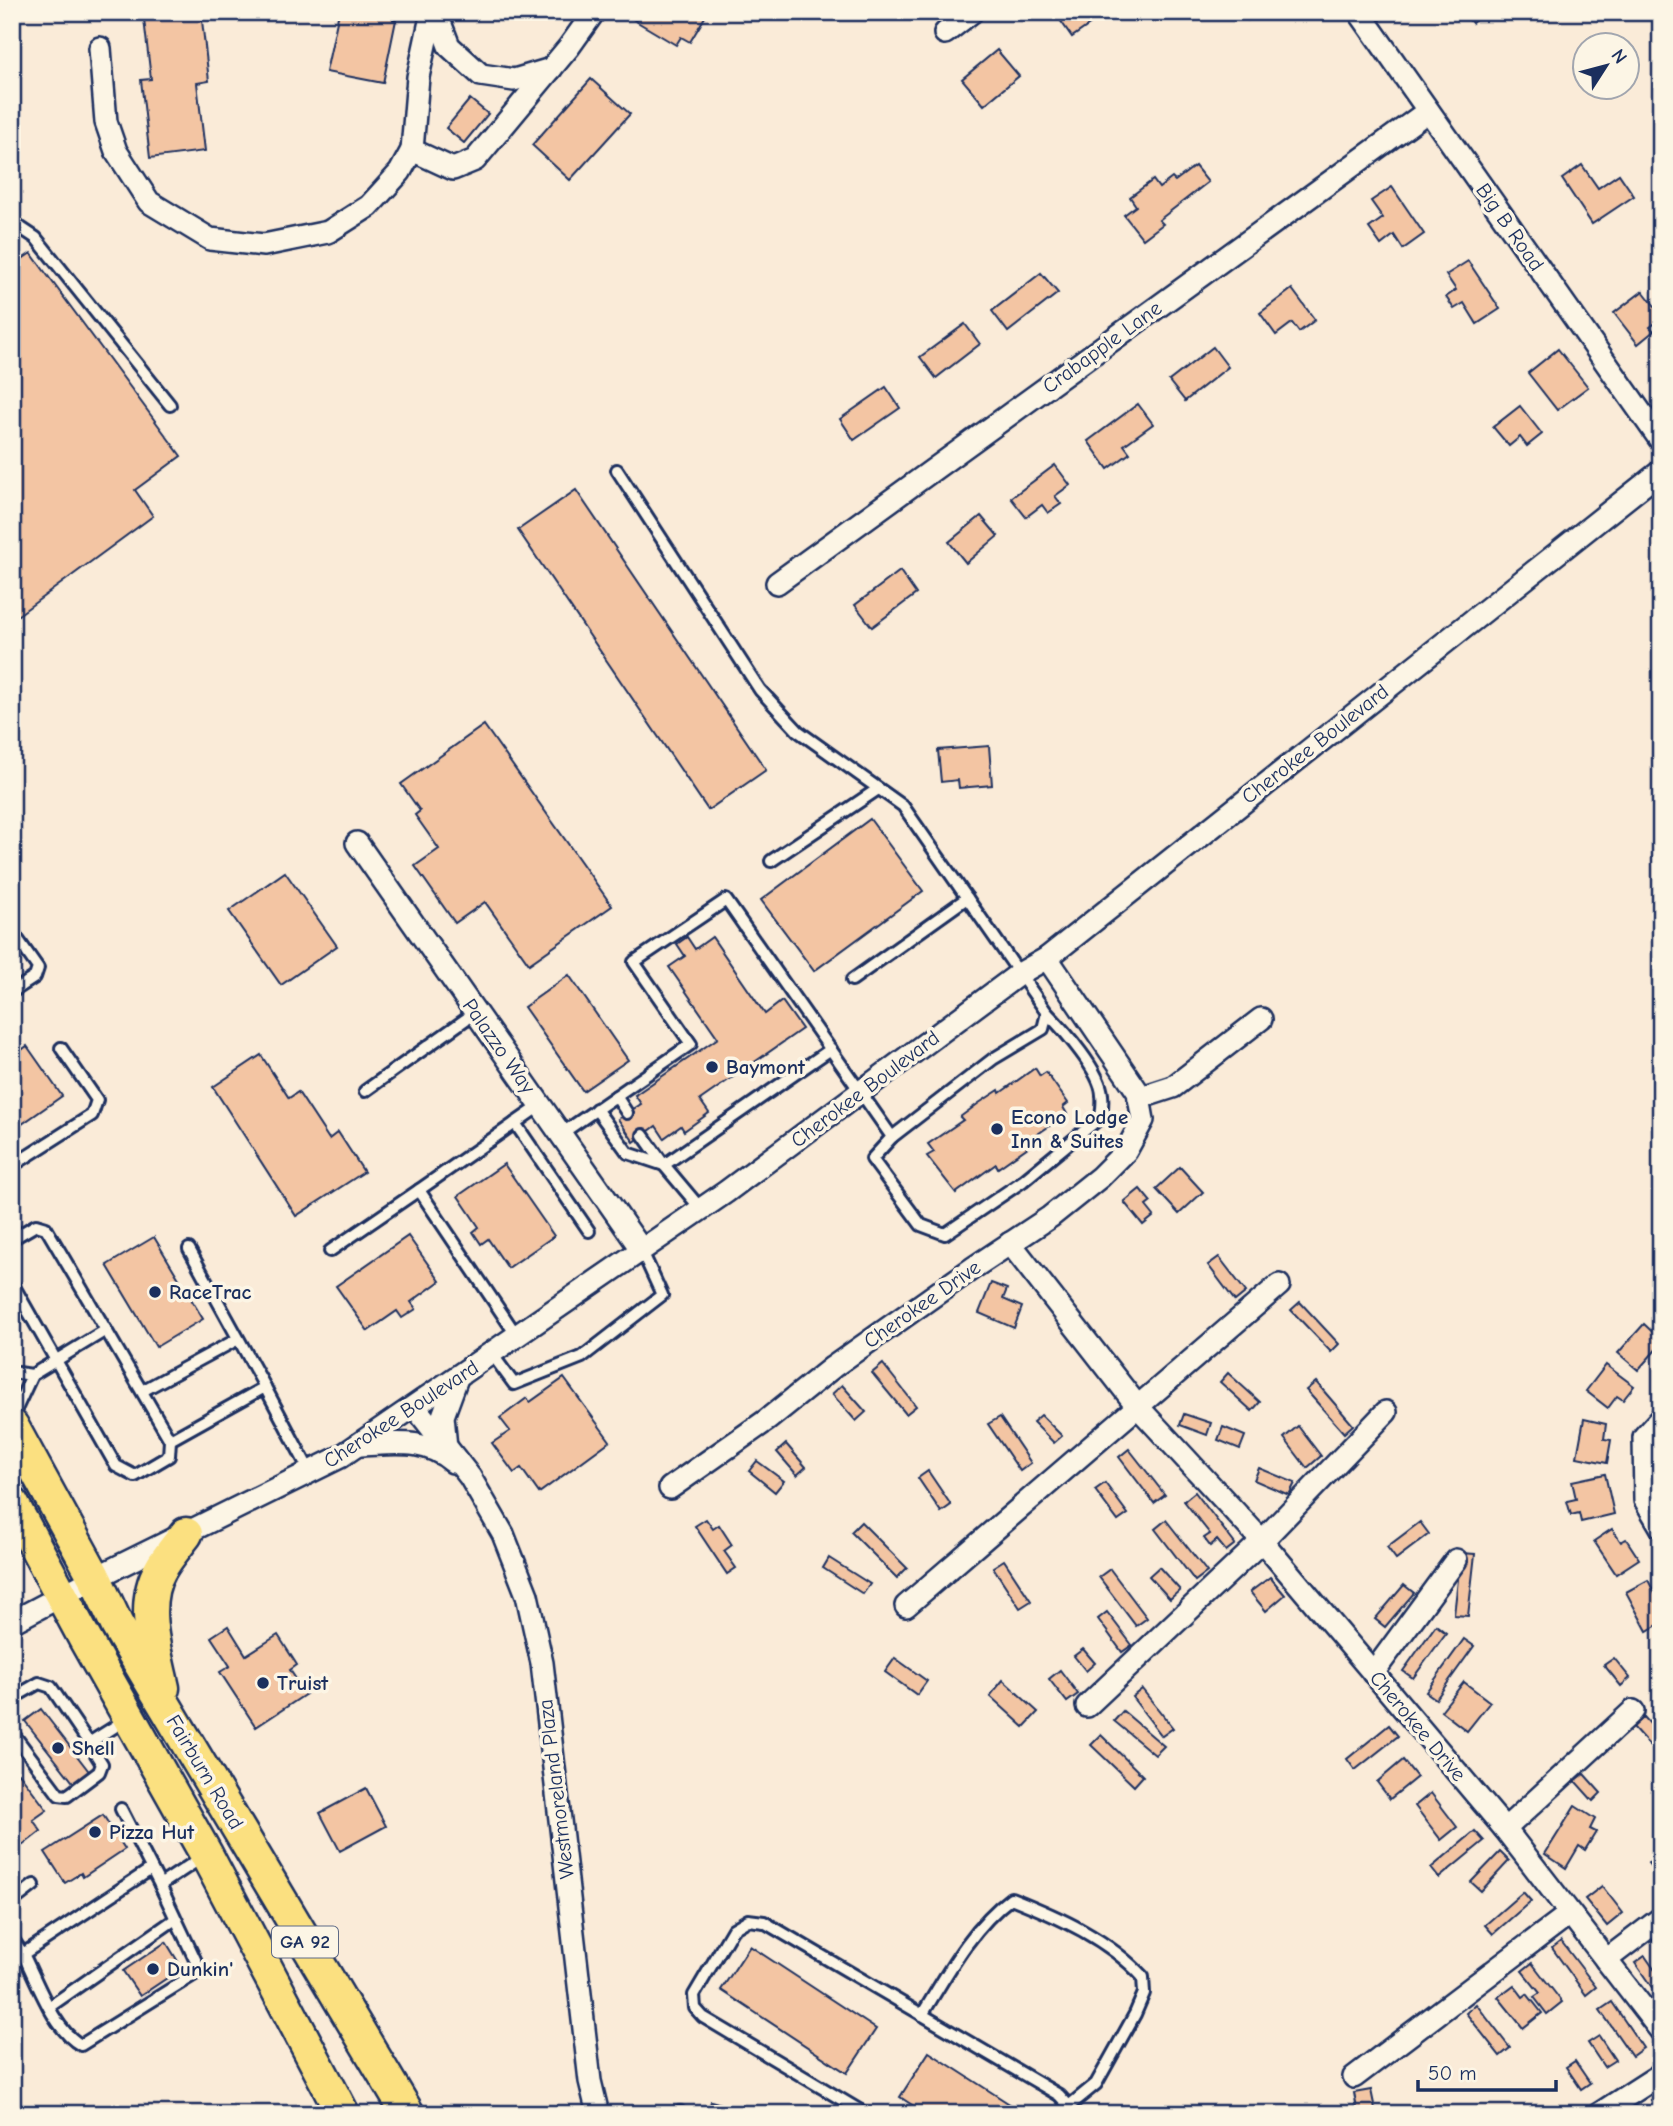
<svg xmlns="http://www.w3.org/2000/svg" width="1673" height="2126" font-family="'Comic Neue',sans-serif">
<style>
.building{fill:#f3c5a3;stroke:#1b2f5e;stroke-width:2}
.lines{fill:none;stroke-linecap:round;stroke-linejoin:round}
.lane-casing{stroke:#1b2f5e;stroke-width:16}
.street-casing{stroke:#1b2f5e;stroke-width:26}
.primary-casing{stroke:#1b2f5e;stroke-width:37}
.lane{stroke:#fcf5e5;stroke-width:10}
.street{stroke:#fcf5e5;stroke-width:21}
.primary{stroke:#fbe080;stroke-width:32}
.poi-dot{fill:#1b2f5e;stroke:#fcf5e5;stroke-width:2.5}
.labels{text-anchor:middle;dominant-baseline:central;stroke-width:7;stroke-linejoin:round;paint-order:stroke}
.shield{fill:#fcf5e5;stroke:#5e6a86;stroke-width:2}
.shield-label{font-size:19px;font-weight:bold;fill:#1b2f5e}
.street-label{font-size:21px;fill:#1b2f5e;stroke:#fcf5e5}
.poi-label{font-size:21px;font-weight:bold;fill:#1b2f5e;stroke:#fcf5e5;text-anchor:start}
</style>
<rect width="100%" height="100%" fill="#faebd8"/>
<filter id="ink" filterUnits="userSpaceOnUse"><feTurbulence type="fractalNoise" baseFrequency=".0143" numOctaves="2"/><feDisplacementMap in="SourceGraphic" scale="14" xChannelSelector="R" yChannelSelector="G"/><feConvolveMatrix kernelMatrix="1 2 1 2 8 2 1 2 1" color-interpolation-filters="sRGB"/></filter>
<g filter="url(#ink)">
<!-- building -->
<g class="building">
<polygon points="154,12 201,12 209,81 197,83 205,151 150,158 141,80 151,79 144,19 155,18"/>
<polygon points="339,12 395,12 393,20 396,20 383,83 326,72"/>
<polygon points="639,12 708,12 690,42 681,37 676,45 634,20"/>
<polygon points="1065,12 1098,12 1101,17 1072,37 1058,17"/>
<polygon points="1243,12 1258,12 1248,20"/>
<polygon points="1463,12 1485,12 1472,23"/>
<polygon points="997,50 1019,76 984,105 962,79"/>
<polygon points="591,79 630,114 570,180 532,145"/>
<polygon points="470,99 488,114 464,143 446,128"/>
<polygon points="1582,165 1598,188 1619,174 1634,196 1592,224 1562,179"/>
<polygon points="1195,166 1208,182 1159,220 1163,224 1143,239 1124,215 1136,206 1130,197 1153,180 1159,188 1172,178 1175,181"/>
<polygon points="1392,187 1424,234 1403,249 1394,235 1381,245 1369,228 1383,218 1371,201"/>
<polygon points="31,253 181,456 135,490 153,516 17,616 12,610 12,266"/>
<polygon points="1468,261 1500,309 1477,324 1464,303 1454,309 1446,297 1456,290 1446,275"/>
<polygon points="1041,273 1058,293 1008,332 992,311"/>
<polygon points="1292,289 1315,320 1299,332 1292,323 1276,335 1260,313"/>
<polygon points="1643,291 1661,314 1661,319 1650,327 1654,331 1638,344 1614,313"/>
<polygon points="965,324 980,344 936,378 920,357"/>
<polygon points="1213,347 1228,367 1185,401 1169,381"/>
<polygon points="1558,349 1588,387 1557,410 1528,373"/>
<polygon points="886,387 900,408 854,440 840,419"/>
<polygon points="1138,404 1153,424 1124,445 1130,453 1108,469 1088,441"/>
<polygon points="1520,406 1542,434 1527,446 1520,437 1509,446 1493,427"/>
<polygon points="1055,465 1070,485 1055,496 1061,504 1048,513 1042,505 1026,517 1011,498"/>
<polygon points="576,490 766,770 708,810 518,530"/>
<polygon points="981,516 998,536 966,563 949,542"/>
<polygon points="900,571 916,594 872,627 855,605"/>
<polygon points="484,725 612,906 529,964 485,902 455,923 415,866 439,849 415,815 420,811 401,784"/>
<polygon points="989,746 992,785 959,788 958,780 941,782 938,750"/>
<polygon points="870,819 923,891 814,971 761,900"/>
<polygon points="285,872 337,946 281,985 229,911"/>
<polygon points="687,937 695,949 712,937 765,1014 782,1001 802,1029 700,1100 709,1113 684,1131 681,1126 664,1138 656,1126 634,1142 618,1119 641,1104 635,1095 718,1038 669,967 685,956 677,944"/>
<polygon points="569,975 628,1060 583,1091 524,1007"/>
<polygon points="27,1046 62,1096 12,1131 12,1057"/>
<polygon points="261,1055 289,1098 298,1092 329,1139 338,1132 364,1172 296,1216 213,1087"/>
<polygon points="1035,1068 1040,1076 1046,1072 1068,1103 1063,1107 1067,1114 1032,1138 1035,1142 998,1168 996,1164 956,1193 927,1156 934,1152 928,1144 963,1120 960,1117 979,1103 999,1090 1000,1093"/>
<polygon points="504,1164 554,1236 508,1268 488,1239 481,1244 473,1232 479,1227 458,1196"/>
<polygon points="1180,1167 1203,1192 1179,1214 1156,1189"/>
<polygon points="1140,1189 1151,1202 1146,1206 1154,1216 1143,1225 1124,1202"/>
<polygon points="408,1236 440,1281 411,1302 416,1309 402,1318 397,1311 368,1331 336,1286"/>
<polygon points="154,1237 203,1319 156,1347 107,1265"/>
<polygon points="1219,1257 1246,1292 1235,1301 1208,1265"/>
<polygon points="991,1283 1007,1289 1003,1299 1022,1307 1014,1328 979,1313"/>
<polygon points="1300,1302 1339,1344 1331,1352 1291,1310"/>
<polygon points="1644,1324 1661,1340 1661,1344 1638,1370 1618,1353"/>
<polygon points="883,1364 916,1406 906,1414 872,1373"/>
<polygon points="1606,1365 1634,1386 1623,1400 1617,1396 1608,1408 1586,1391"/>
<polygon points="1228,1373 1260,1402 1252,1411 1220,1382"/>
<polygon points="564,1378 610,1441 539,1493 521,1468 514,1473 492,1443 510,1431 500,1418 527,1398 530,1402"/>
<polygon points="1316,1382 1353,1425 1344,1433 1306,1390"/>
<polygon points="842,1385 866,1412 856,1421 832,1394"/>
<polygon points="1184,1414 1211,1423 1207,1435 1180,1425"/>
<polygon points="1041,1415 1062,1436 1054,1443 1033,1422"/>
<polygon points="1000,1417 1031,1463 1020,1471 988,1424"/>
<polygon points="1584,1419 1606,1424 1604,1439 1611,1440 1607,1463 1577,1457"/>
<polygon points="1298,1426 1321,1456 1307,1468 1284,1438"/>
<polygon points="1223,1427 1245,1436 1240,1449 1218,1440"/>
<polygon points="786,1444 806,1467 797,1475 777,1452"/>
<polygon points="1129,1449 1165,1495 1154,1503 1119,1457"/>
<polygon points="757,1461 784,1481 775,1492 749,1471"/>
<polygon points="1259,1468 1295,1483 1289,1495 1254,1480"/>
<polygon points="928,1471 951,1505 941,1512 918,1478"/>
<polygon points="1605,1474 1614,1514 1581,1522 1579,1513 1571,1515 1567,1501 1576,1499 1572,1481"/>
<polygon points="1105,1483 1128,1514 1118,1521 1095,1490"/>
<polygon points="1195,1492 1235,1544 1226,1551 1217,1540 1210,1546 1204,1538 1210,1534 1184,1501"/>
<polygon points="706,1519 713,1529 719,1525 732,1545 724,1551 736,1568 727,1574 695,1526"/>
<polygon points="1166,1520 1207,1572 1195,1581 1155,1529"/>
<polygon points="861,1522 907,1568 897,1578 851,1532"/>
<polygon points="1420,1522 1429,1534 1396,1559 1387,1547"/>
<polygon points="1612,1529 1621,1542 1626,1539 1639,1559 1616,1574 1594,1541"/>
<polygon points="1461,1553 1475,1554 1468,1616 1454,1615"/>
<polygon points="829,1558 870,1584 863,1594 823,1568"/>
<polygon points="1004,1560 1031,1601 1020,1608 993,1567"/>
<polygon points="1159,1567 1180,1590 1170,1599 1149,1576"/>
<polygon points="1110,1569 1147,1618 1136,1626 1099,1577"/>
<polygon points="1270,1577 1285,1595 1266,1611 1250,1592"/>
<polygon points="1648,1580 1661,1605 1661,1623 1647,1631 1626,1592"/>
<polygon points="1404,1585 1414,1593 1385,1627 1375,1619"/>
<polygon points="1107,1612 1132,1645 1122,1652 1098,1619"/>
<polygon points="1436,1625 1446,1633 1413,1678 1403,1671"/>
<polygon points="228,1626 246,1655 278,1635 297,1665 290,1670 306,1694 256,1727 220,1672 230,1666 211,1637"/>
<polygon points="1464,1639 1474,1646 1436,1699 1426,1692"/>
<polygon points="1083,1649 1095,1663 1086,1671 1074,1656"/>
<polygon points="895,1658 927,1681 917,1695 885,1672"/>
<polygon points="1614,1658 1630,1678 1621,1686 1604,1665"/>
<polygon points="1060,1670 1078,1694 1067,1702 1049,1679"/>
<polygon points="1003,1680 1038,1712 1024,1727 990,1696"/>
<polygon points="1464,1682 1490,1702 1467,1731 1441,1711"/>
<polygon points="1142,1689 1173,1728 1162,1736 1132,1697"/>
<polygon points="41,1709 91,1774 76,1786 25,1721"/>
<polygon points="1123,1711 1164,1746 1155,1755 1114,1721"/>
<polygon points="1644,1717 1661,1736 1650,1746 1633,1727"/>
<polygon points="1389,1725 1398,1736 1355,1770 1347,1759"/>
<polygon points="1101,1735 1143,1776 1134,1786 1091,1745"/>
<polygon points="1403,1760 1417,1777 1390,1799 1377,1782"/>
<polygon points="19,1773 47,1810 33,1820 41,1831 23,1845 12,1831 12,1778"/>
<polygon points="1584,1774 1601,1793 1593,1801 1575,1781"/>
<polygon points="366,1788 386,1826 340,1851 320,1813"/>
<polygon points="1431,1793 1457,1827 1441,1840 1415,1806"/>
<polygon points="1575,1806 1595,1819 1590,1829 1596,1832 1585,1850 1579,1846 1566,1868 1545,1854"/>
<polygon points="103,1815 125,1849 83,1877 81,1873 65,1883 45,1852"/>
<polygon points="1475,1831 1484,1841 1439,1878 1431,1868"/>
<polygon points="1500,1852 1509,1861 1481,1891 1471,1882"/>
<polygon points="1659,1853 1661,1855 1661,1879 1648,1863"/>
<polygon points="1602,1886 1623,1913 1607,1926 1585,1899"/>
<polygon points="1523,1892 1531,1901 1493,1934 1485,1925"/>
<polygon points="1561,1941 1596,1987 1586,1995 1552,1948"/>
<polygon points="166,1942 182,1968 140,1996 123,1971"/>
<polygon points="750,1946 876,2029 847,2073 721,1990"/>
<polygon points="1645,1956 1661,1979 1661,1984 1653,1989 1635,1963"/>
<polygon points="1532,1963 1562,2002 1547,2014 1534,1997 1540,1993 1522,1971"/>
<polygon points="1514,1985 1523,1997 1527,1994 1542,2013 1523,2028 1498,1997"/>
<polygon points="1612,2002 1643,2048 1632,2056 1600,2010"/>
<polygon points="1476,2004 1510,2048 1500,2056 1466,2013"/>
<polygon points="1599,2036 1615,2060 1604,2067 1588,2043"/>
<polygon points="929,2052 1025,2114 926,2114 900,2097"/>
<polygon points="1575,2061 1590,2083 1581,2089 1566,2067"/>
<polygon points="1371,2090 1376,2114 1358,2114 1354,2093"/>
<polygon points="1661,2094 1661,2114 1651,2100"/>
<polygon points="711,2101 721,2104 719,2112 724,2114 708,2114"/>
</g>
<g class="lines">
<!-- lane casing -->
<g class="lane-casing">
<g id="lane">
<polyline points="12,222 36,238 170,405"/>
<polyline points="771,861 878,789"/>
<polyline points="12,868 13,868"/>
<polyline points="12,931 38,968 35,977 12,992"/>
<polyline points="852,980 967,898"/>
<polyline points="365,1091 476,1012"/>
<polyline points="616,1096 627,1113"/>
<polyline points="596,1109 628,1153 664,1165"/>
<polyline points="515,1123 589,1231"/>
<polyline points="561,1134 691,1044 634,962 726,900 892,1137 993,1059 1043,1029 1047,1013 903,806 798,731 760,690 617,470"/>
<polyline points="643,1135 664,1165"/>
<path d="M892,1137L872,1159L921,1225L945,1234L1023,1181L1101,1117C1102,1110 1103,1102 1102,1095C1101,1072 1064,1030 1047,1013"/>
<polyline points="12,1166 92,1115 97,1100 61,1048"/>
<polyline points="701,1209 664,1165 831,1049"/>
<polyline points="12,1239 36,1225 46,1228 106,1330"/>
<polyline points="189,1249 265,1387"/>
<polyline points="330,1251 419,1190"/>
<polyline points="12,1283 116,1466 135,1476 169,1456 170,1440"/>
<polyline points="517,1336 419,1190 541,1105"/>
<polyline points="492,1354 514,1384 582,1357 662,1295 641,1249"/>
<polyline points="12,1372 32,1375 12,1418"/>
<polyline points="32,1375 106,1330 170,1440 265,1387 310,1472"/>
<polyline points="142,1391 238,1339"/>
<polyline points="12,1685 18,1695 12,1700"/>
<polyline points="18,1695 39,1683 51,1687 89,1743"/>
<polyline points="12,1732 59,1795 67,1796 99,1772 102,1764 89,1743 127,1719"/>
<polyline points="121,1809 160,1885 204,1856"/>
<polyline points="12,1902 34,1885"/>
<polyline points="12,1938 23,1954 151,1869"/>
<path d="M23,1954C37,1981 54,2031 81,2045L195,1974L199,1968L160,1885"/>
<polyline points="49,2007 174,1920"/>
<path d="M922,2015C947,1974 972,1927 1011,1898C1059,1917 1108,1939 1143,1977L1144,1993L1135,2014L1096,2084L1069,2106"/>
<polyline points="680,2112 680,2114"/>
<polyline points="866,2114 703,2017 695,2008 694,1995 733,1929 748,1920 764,1922 1059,2095 1069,2106 1069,2114"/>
</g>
</g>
<!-- street casing -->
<g class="street-casing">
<g id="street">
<polyline points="436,12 449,46 481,75 514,80 551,69"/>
<polyline points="1359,12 1661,441"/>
<polyline points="945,33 972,12"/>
<polyline points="100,48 106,122 116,151 149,202 210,239 264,245 328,232 369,206 400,172 412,150 418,77 432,12"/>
<polyline points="412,150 453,169 475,160 569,47 594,12"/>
<polyline points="777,583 1428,111"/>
<polyline points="357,843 641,1249"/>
<polyline points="1139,1098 1173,1087 1261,1019"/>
<polyline points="1010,1243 1138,1407 1262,1541 1505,1829 1661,2031"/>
<polyline points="415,1407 470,1477 503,1534 527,1595 542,1663 590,2081 598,2114"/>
<polyline points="1661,1418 1644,1437 1645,1500 1661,1527"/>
<path d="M358,1445C393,1444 425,1437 453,1462"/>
<polyline points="446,1447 443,1416 457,1378"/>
<polyline points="670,1488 767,1420 833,1367 973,1268 1050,1217 1100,1177 1126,1151 1143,1120 1138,1092 1047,958"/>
<polyline points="906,1606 1279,1285"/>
<polyline points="12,1622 95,1578 340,1457 726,1192 1019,974 1047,958 1661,471"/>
<polyline points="1373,1673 1456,1560"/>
<polyline points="1087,1706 1262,1541 1386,1412"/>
<polyline points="1505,1829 1633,1711"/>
<polyline points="1606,1960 1661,1918"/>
<polyline points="1354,2077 1569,1914"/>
<polyline points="1599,2114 1661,2074"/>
</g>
</g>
<!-- primary casing -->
<g class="primary-casing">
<g id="primary">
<polyline points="12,1426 95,1578 117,1625 408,2114"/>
<polyline points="12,1503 85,1639 206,1854 343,2114"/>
<path d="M163,1688C155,1651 140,1604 160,1570C167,1557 177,1546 186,1534"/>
</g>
</g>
<!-- lane -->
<use href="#lane" class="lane"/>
<!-- street -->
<use href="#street" class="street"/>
<!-- primary -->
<use href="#primary" class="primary"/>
</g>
</g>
<!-- markers -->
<g class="poi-dot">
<circle cx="712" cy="1067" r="7"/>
<circle cx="997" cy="1129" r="7"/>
<circle cx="155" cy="1292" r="7"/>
<circle cx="263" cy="1683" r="7"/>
<circle cx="58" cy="1748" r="7"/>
<circle cx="95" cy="1832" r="7"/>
<circle cx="153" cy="1969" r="7"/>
</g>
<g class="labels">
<!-- shield labels -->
<rect class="shield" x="272" y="1926.5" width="66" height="31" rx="5"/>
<g class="shield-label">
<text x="305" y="1942">GA 92</text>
</g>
<!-- street labels -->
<g class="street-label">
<text transform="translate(1510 227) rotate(55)">Big B Road</text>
<text transform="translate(1102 347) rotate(-36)">Crabapple Lane</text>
<text transform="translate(1315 744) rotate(-38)">Cherokee Boulevard</text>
<text transform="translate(499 1046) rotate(55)">Palazzo Way</text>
<text transform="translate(865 1089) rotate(-37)">Cherokee Boulevard</text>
<text transform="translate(922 1304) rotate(-35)">Cherokee Drive</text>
<text transform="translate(401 1414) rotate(-33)">Cherokee Boulevard</text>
<text transform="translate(1418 1726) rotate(50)">Cherokee Drive</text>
<text transform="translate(205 1772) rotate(59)">Fairburn Road</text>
<text transform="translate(556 1789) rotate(-97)">Westmoreland Plaza</text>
</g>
<!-- poi labels -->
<g class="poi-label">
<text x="726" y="1067">Baymont</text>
<text x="1011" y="1117">Econo Lodge<tspan x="1011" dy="24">Inn &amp; Suites</tspan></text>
<text x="169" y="1292">RaceTrac</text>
<text x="277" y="1683">Truist</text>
<text x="72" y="1748">Shell</text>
<text x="109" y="1832">Pizza Hut</text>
<text x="167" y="1969">Dunkin'</text>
</g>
</g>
<!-- margin -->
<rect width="1673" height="2126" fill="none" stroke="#fcf5e5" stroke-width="42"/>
<rect x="21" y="21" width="1631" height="2084" fill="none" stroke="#1b2f5e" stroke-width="2.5" filter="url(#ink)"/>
<!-- north arrow -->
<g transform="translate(1606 66) rotate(54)"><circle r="33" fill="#fcf5e5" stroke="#a2a6af" stroke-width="2"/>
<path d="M0-5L12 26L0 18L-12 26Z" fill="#1b2f5e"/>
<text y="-10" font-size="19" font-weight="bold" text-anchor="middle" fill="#1b2f5e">N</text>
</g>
<!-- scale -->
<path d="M1418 2080v10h138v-10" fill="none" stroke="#1b2f5e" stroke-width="3.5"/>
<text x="1428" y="2080" font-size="21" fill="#1b2f5e" stroke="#fcf5e5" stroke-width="5" paint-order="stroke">50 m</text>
</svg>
